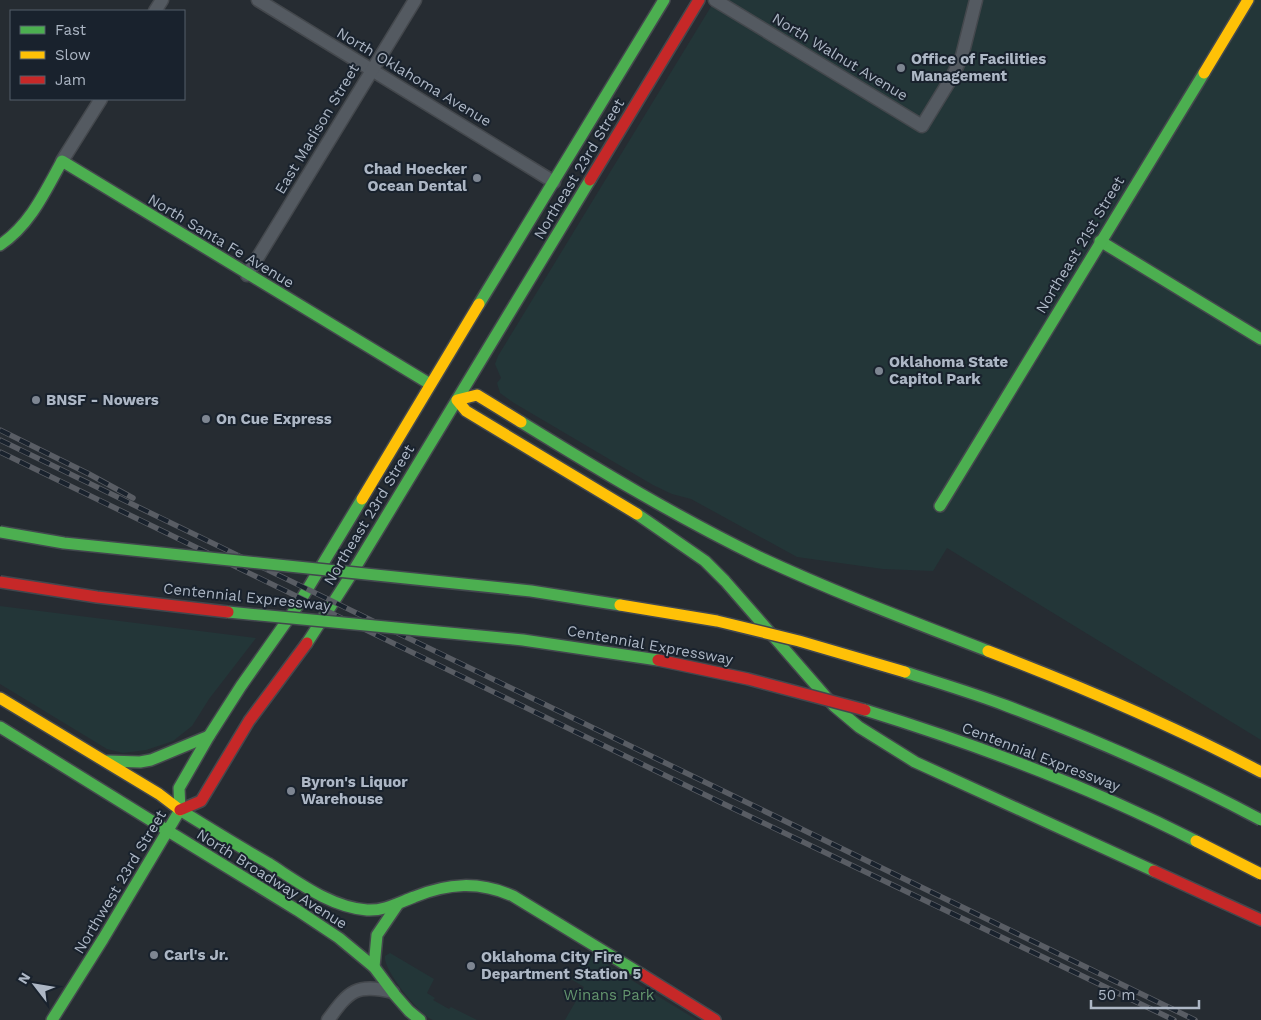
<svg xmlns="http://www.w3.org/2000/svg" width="1261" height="1020" font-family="'Work Sans',sans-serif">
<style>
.green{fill:#233638}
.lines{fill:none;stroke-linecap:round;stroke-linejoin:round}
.street-casing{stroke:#44484d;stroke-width:15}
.fast-casing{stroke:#44484d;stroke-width:14}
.slow-casing{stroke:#44484d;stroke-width:14}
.jam-casing{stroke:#44484d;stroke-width:14}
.street{stroke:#545a61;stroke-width:12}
.fast{stroke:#4caf50;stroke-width:11}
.slow{stroke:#ffc107;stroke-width:11}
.jam{stroke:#c62828;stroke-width:11}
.rail-casing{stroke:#595d64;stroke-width:5.5}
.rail{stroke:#19222d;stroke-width:4;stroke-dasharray:11;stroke-linecap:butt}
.fast-bridge-casing{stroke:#42474e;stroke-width:14;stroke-linecap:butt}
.slow-bridge-casing{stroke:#42474e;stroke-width:14;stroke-linecap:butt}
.jam-bridge-casing{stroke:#42474e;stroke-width:14;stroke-linecap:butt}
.fast-bridge{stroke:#4caf50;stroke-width:11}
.slow-bridge{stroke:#ffc107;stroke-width:11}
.jam-bridge{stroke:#c62828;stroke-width:11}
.poi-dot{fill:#7e8692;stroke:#19222d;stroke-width:2}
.labels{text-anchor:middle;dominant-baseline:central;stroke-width:4;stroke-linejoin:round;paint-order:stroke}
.street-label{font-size:15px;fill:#adb7c5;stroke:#19222d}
.poi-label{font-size:15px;font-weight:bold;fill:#adb7c5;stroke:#19222d;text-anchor:start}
.park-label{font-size:15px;fill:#64966e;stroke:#19222d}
</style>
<rect width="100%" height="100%" fill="#262c32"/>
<!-- green -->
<g class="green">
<polygon points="715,0 1261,0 1261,740 947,548 933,571 883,569 797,557 691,499 672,494 653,485 514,403 500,393 497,383 501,378 495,364 498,356"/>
<polygon points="0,606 256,638 209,699 192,726 173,741 146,750 123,753 107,749 0,684"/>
<path d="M390,953L434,979L427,993L435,998L433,1000L449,1009L451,1007L477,1020C466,1020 442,1020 433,1020C420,1016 382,969 385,956Z"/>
<polygon points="592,956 605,962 615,970 697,1020 565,1020 584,987 571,979 582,961"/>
</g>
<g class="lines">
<!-- street casing -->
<g class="street-casing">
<g id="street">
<polyline points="258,0 554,182"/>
<polyline points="715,0 922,126 952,77 962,56 976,0"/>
<polyline points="155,11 162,0"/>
<polyline points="62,161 101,99"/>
<polyline points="247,275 415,0"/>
<path d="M328,1020C349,991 356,983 393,992"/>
</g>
</g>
<!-- fast casing -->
<g class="fast-casing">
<g id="fast">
<polyline points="1100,241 1261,339"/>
<path d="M0,245C30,225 45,192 62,161L430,384"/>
<polyline points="479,304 664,0"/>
<path d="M521,422C599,470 677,517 759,557C834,592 911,621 988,651"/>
<polyline points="940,506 1204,73"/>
<polyline points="637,514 705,561 725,581 834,706 859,727 915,762 1154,871"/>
<polyline points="307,643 349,578 590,180"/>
<polyline points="0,727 168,831"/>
<polyline points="107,761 140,762 151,760 209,736"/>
<polyline points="180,810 179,788 209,736 241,686 296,608 362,499"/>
<path d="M180,810C209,828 238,846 268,863C298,882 330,907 367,910C384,911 398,903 414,897C448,883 479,881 513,896L641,974"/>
<polyline points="168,831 297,910 339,938 374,967 395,995 409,1011 420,1020"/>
<polyline points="374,967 377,935 398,904"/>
<polyline points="52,1020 103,939 180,810"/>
</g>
</g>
<!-- slow casing -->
<g class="slow-casing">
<g id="slow">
<polyline points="1204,73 1248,0"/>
<polyline points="521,422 477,395 457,400 466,411 637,514"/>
<polyline points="362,499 479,304"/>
<path d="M988,651C1082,687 1172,725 1261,772"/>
<polyline points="0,698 159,794 180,810"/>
</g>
</g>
<!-- jam casing -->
<g class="jam-casing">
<g id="jam">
<polyline points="590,180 699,0"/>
<polyline points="180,810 201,801 249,721 307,643"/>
<polyline points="1154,871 1261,920"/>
<polyline points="641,974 715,1020"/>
</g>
</g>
<!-- street -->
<use href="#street" class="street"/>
<!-- fast -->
<use href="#fast" class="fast"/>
<!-- slow -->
<use href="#slow" class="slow"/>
<!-- jam -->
<use href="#jam" class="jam"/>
<!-- rail casing -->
<g class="rail-casing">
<g id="rail">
<polyline points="0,430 89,474 133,498"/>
<polyline points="0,440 1195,1020"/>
<polyline points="0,452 726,805 1174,1020"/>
</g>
</g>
<!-- rail -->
<use href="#rail" class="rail"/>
<!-- fast-bridge casing -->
<g class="fast-bridge-casing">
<g id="fast-bridge">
<polyline points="0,532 64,543 531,591 620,605"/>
<polyline points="228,612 523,640 658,660"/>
<path d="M905,672C939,683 973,693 1007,706C1094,739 1179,776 1261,820"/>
<path d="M865,710C978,745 1090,787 1196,841"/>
</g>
</g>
<!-- slow-bridge casing -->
<g class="slow-bridge-casing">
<g id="slow-bridge">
<polyline points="620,605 717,621 799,641 905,672"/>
<polyline points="1196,841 1261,874"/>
</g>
</g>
<!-- jam-bridge casing -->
<g class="jam-bridge-casing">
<g id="jam-bridge">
<polyline points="0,582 97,597 228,612"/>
<polyline points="658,660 748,679 865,710"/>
</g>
</g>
<!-- fast-bridge -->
<use href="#fast-bridge" class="fast-bridge"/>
<!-- slow-bridge -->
<use href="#slow-bridge" class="slow-bridge"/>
<!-- jam-bridge -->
<use href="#jam-bridge" class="jam-bridge"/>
</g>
<!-- markers -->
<g class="poi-dot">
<circle cx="901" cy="68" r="5"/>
<circle cx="477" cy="178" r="5"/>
<circle cx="879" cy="371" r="5"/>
<circle cx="36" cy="400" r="5"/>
<circle cx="206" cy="419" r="5"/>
<circle cx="291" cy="791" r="5"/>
<circle cx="154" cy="955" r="5"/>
<circle cx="471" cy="966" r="5"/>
</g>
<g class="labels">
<!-- street labels -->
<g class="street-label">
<text transform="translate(840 57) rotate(31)">North Walnut Avenue</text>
<text transform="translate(414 77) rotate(31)">North Oklahoma Avenue</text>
<text transform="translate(317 129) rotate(-59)">East Madison Street</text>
<text transform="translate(579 169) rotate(-59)">Northeast 23rd Street</text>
<text transform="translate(221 241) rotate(31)">North Santa Fe Avenue</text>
<text transform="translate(1080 245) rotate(-59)">Northeast 21st Street</text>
<text transform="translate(369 515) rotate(-59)">Northeast 23rd Street</text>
<text transform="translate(247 597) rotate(6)">Centennial Expressway</text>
<text transform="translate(650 645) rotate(10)">Centennial Expressway</text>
<text transform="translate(1041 757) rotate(21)">Centennial Expressway</text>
<text transform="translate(272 879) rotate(32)">North Broadway Avenue</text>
<text transform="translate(120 882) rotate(-59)">Northwest 23rd Street</text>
</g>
<!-- poi labels -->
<g class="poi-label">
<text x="911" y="59">Office of Facilities<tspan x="911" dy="17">Management</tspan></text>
<text x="467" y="169" text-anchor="end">Chad Hoecker<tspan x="467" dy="17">Ocean Dental</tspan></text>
<text x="889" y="362">Oklahoma State<tspan x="889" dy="17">Capitol Park</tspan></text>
<text x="46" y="400">BNSF - Nowers</text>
<text x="216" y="419">On Cue Express</text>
<text x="301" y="782">Byron's Liquor<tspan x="301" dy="17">Warehouse</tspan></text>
<text x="164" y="955">Carl's Jr.</text>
<text x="481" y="957">Oklahoma City Fire<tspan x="481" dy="17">Department Station 5</tspan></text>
</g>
<!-- park labels -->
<g class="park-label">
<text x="609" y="995">Winans Park</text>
</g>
</g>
<!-- legend -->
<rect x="10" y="10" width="175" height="90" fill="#19222d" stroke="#545e6a"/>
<rect x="20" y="26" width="25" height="8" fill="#4caf50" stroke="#545e6a"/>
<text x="55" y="35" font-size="15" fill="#adb7c5">Fast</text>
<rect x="20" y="51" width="25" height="8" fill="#ffc107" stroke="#545e6a"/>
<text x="55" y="60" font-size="15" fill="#adb7c5">Slow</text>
<rect x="20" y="76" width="25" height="8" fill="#c62828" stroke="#545e6a"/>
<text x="55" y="85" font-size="15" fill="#adb7c5">Jam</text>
<!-- north arrow -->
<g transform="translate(35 985) rotate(301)" stroke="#19222d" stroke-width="4" paint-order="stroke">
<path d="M0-4L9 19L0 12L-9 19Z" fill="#adb7c5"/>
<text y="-8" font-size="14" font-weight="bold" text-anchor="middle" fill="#adb7c5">N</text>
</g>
<!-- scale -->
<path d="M1091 1000v8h108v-8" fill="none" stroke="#adb7c5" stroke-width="2.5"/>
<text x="1098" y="1000" font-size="15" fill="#adb7c5" stroke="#19222d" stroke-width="4" paint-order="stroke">50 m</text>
</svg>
